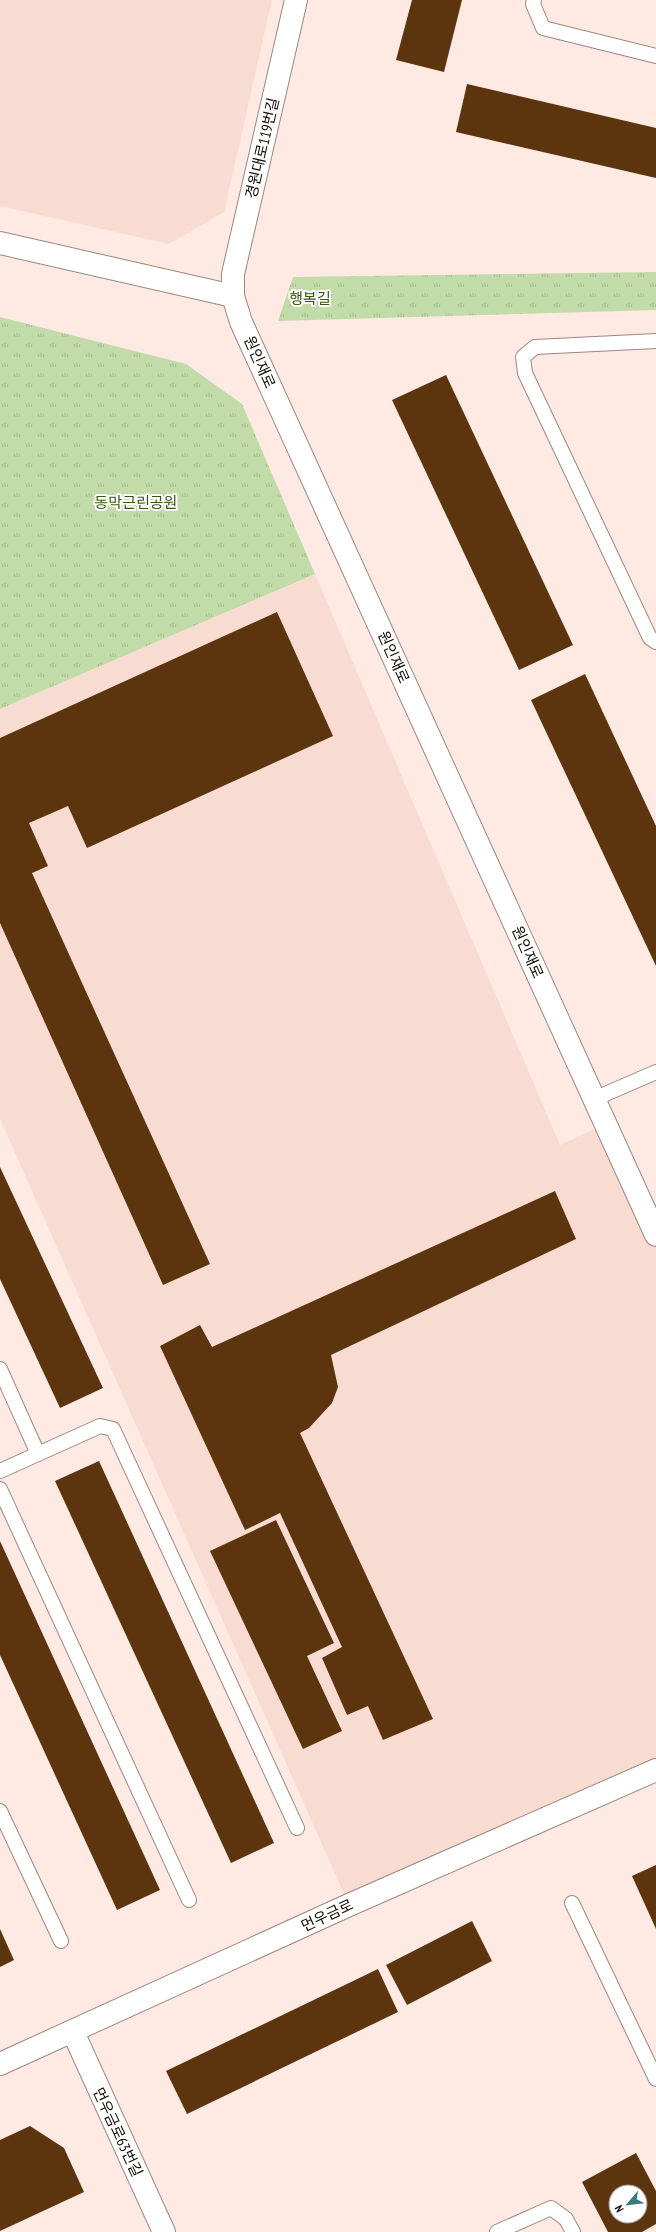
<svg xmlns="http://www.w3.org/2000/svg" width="656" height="2232" font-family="'PT Sans Narrow','Noto Sans KR',sans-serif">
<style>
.built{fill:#f8dcd2}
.park{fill:url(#park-tufts)}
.building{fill:#5c340d;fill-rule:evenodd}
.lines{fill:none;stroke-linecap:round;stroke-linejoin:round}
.lane-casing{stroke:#9a8881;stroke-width:16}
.street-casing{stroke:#9a8881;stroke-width:24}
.secondary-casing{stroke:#9a8881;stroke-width:24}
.lane{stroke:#fff;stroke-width:14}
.street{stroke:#fff;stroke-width:22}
.secondary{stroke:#fff;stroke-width:22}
.labels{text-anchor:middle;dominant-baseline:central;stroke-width:4;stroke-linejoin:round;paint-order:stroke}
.street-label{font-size:15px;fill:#100a07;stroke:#fff}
.park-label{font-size:15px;fill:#3a5712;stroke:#fff}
</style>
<defs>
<pattern id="park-tufts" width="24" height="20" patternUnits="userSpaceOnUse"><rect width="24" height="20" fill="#c1dba9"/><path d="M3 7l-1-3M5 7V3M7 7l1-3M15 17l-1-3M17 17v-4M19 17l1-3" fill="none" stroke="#a5bb90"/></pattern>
</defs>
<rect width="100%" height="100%" fill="#feeae3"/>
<!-- built -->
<g class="built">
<polygon points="0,0 272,0 224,212 169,244 0,206"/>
<polygon points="315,574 560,1145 605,1124 656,1235 656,1770 349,1905 0,1119 0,709"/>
</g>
<!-- park -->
<g class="park">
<polygon points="656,272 656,310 278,321 293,277"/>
<polygon points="0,317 186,364 242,404 315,574 0,709"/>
</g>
<!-- building -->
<g class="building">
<polygon points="412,0 462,0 444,72 396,60"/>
<polygon points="467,84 656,128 656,178 456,132"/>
<polygon points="446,375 573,645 519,670 392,400"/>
<polygon points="277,612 333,736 87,848 68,806 29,823 48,866 32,873 210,1264 163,1285 0,923 0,738"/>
<polygon points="585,674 656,826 656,966 531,700"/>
<polygon points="0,1167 103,1388 60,1408 0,1279"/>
<polygon points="555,1191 576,1239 331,1355 338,1387 332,1403 309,1428 300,1433 433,1719 383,1740 368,1706 347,1715 322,1658 342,1647 280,1513 245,1530 160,1346 200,1325 212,1347"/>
<polygon points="99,1461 274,1843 231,1863 55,1481"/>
<polygon points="276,1520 334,1643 307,1656 342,1731 303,1749 210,1551"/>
<polygon points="0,1541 160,1890 117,1910 0,1655"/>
<polygon points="656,1865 656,1929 632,1876"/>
<polygon points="472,1921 492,1961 407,2005 386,1965"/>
<polygon points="0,1929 14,1960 0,1967"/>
<polygon points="378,1969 398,2012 187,2114 166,2071"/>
<polygon points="30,2126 64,2148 84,2192 0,2231 0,2140"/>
<path d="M636,2153L656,2191V2224L642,2232H608L582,2182ZM616,2192H640V2216H616Z"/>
</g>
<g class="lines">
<!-- lane casing -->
<g class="lane-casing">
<g id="lane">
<polyline points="534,0 533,4 543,28 656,56"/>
<polyline points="656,341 535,347 523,357 525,373 650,638 656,642"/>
<polyline points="594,1099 656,1072"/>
<polyline points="0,1369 38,1454"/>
<polyline points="0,1471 100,1426 113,1429 297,1828"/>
<polyline points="0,1489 189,1900"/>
<polyline points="0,1811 61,1941"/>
<polyline points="572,1903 656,2079"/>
<polyline points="497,2232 551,2208 566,2219 573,2232"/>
</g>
</g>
<!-- street casing -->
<g class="street-casing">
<polyline id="street" points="73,2032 164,2232"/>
</g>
<!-- secondary casing -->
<g class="secondary-casing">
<g id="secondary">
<polyline points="296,0 233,274 233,296 241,322 656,1235"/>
<polyline points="0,243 233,296"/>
<polyline points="0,2064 349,1905 656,1770"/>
</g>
</g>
<!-- lane -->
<use href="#lane" class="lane"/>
<!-- street -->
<use href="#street" class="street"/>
<!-- secondary -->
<use href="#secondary" class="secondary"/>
</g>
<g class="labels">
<!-- street labels -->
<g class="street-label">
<text transform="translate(262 148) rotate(-77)">경원대로119번길</text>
<text transform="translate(260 362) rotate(66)">원인재로</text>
<text transform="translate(394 657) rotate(66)">원인재로</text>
<text transform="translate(528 952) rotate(66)">원인재로</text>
<text transform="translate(327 1915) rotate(-25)">먼우금로</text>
<text transform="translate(118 2132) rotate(65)">먼우금로63번길</text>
</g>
<!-- park labels -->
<g class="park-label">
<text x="310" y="298">행복길</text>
<text x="136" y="502">동막근린공원</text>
</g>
</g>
<!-- north arrow -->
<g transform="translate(628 2204) rotate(242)"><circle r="19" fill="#ffffff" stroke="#9f9d9c"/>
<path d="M0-3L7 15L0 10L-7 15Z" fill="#347d7b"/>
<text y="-6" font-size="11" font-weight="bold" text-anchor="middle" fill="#100a07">N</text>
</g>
</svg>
